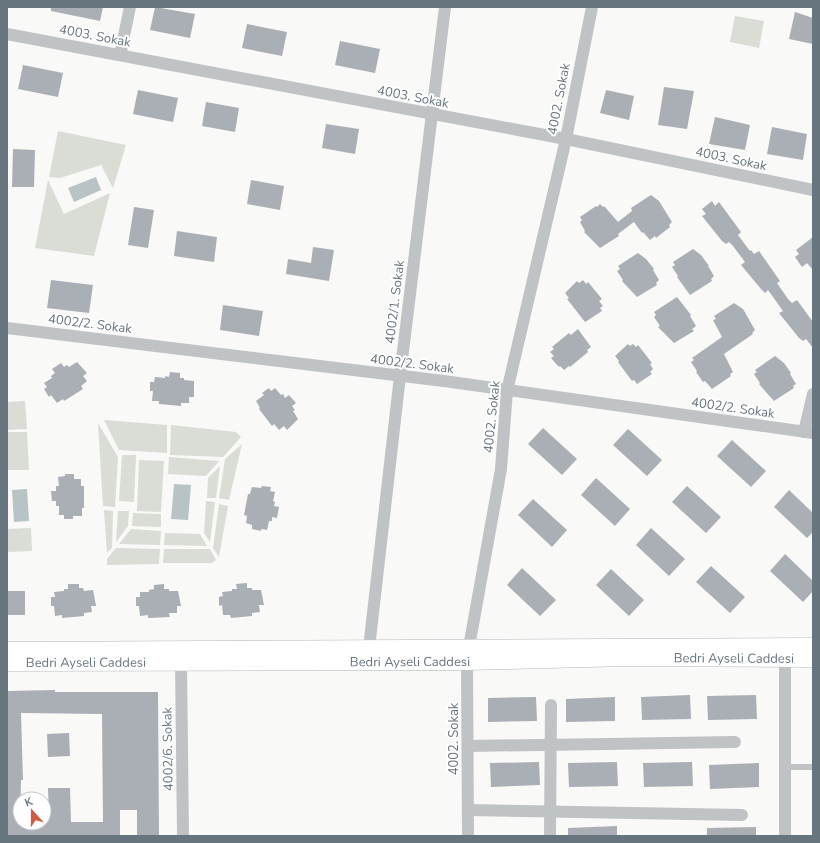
<svg xmlns="http://www.w3.org/2000/svg" width="820" height="843" font-family="'Nunito Sans',sans-serif">
<style>
.green{fill:#d9ddd6}
.water{fill:#b8c3c6}
.building{fill:#a9afb5;fill-rule:evenodd}
.lines{fill:none;stroke-linecap:round;stroke-linejoin:round}
.secondary-casing{stroke:#b1b7bb;stroke-width:17}
.service{stroke:#bfc3c6;stroke-width:6}
.minor{stroke:#bfc3c6;stroke-width:12}
.secondary{stroke:#fff;stroke-width:16}
.labels{text-anchor:middle;dominant-baseline:central;stroke-width:4;stroke-linejoin:round;paint-order:stroke}
.street-label{font-size:13px;fill:#67757e;stroke:#fff}
</style>
<rect width="100%" height="100%" fill="#f9f9f7"/>
<!-- green -->
<g class="green">
<polygon points="735,16 764,21 759,48 730,42"/>
<polygon points="58,131 126,145 113,188 101,165 60,178 49,177"/>
<polygon points="48,180 64,214 110,193 94,256 35,248"/>
<polygon points="25,401 27,429 7,430 7,402"/>
<polygon points="104,420 167,425 167,453 119,450"/>
<polygon points="98,423 118,457 115,507 103,506"/>
<polygon points="171,425 236,432 241,437 223,457 170,455"/>
<polygon points="7,432 27,432 29,470 7,470"/>
<polygon points="242,444 229,500 219,498 225,459"/>
<polygon points="122,455 136,455 134,502 119,501"/>
<polygon points="169,457 219,461 206,476 168,474"/>
<polygon points="139,460 164,461 161,512 137,511"/>
<polygon points="220,466 216,498 207,498 208,478"/>
<polygon points="206,501 215,502 210,542 204,533"/>
<polygon points="219,504 228,506 219,557 213,548"/>
<polygon points="104,510 113,511 112,548 107,553"/>
<polygon points="118,511 129,511 128,526 116,542"/>
<polygon points="133,513 161,514 161,527 132,526"/>
<polygon points="31,528 32,551 7,552 7,529"/>
<polygon points="131,529 161,531 160,545 119,544"/>
<polygon points="165,533 200,534 207,546 164,545"/>
<polygon points="116,548 160,549 159,564 107,565 107,559"/>
<polygon points="164,549 210,549 216,560 212,563 163,563"/>
</g>
<!-- water -->
<g class="water">
<polygon points="96,177 101,190 74,202 68,188"/>
<polygon points="174,484 191,485 188,520 171,519"/>
<polygon points="27,489 29,521 14,522 12,490"/>
</g>
<!-- building -->
<g class="building">
<polygon points="51,7 103,7 100,21 51,11"/>
<polygon points="155,7 195,14 190,38 150,30"/>
<polygon points="795,12 813,18 813,44 789,39"/>
<polygon points="247,24 287,32 282,56 242,48"/>
<polygon points="340,41 380,49 375,73 335,65"/>
<polygon points="23,65 63,73 58,97 18,89"/>
<polygon points="664,87 694,91 687,129 658,125"/>
<polygon points="138,90 178,98 173,122 133,114"/>
<polygon points="606,90 634,96 629,120 600,113"/>
<polygon points="206,102 239,108 235,132 202,126"/>
<polygon points="715,117 750,125 745,150 709,144"/>
<polygon points="326,124 359,129 355,154 322,148"/>
<polygon points="772,127 807,134 803,160 767,154"/>
<polygon points="13,149 35,150 34,187 12,187"/>
<polygon points="251,180 284,186 280,210 247,204"/>
<polygon points="651,195 659,201 672,222 669,225 670,227 656,238 655,236 650,240 643,232 642,233 634,222 618,234 619,236 600,248 584,232 585,231 580,222 582,220 580,217 596,206 597,207 600,204 603,207 604,206 618,222 632,211 631,208"/>
<polygon points="712,201 715,206 719,202 741,232 738,235 750,251 751,250 754,254 759,251 780,281 777,283 788,299 792,303 797,300 813,322 813,348 806,339 803,341 799,338 779,313 783,311 768,290 765,293 761,289 741,265 745,262 733,246 729,242 726,244 722,241 702,216 706,214 702,209"/>
<polygon points="134,207 154,210 148,248 128,245"/>
<polygon points="177,231 217,237 214,262 174,256"/>
<polygon points="813,237 813,270 807,263 802,267 795,257 799,254 796,250"/>
<polygon points="313,247 334,250 329,281 286,274 288,259 311,263"/>
<polygon points="693,249 701,255 709,266 708,266 714,276 711,279 712,281 690,295 677,277 678,276 672,267 675,265 673,262"/>
<polygon points="638,253 646,259 654,269 653,270 659,280 656,283 657,285 637,297 622,281 623,280 617,271 620,269 618,266"/>
<polygon points="51,280 93,285 89,313 47,308"/>
<polygon points="583,280 586,284 588,282 602,299 599,301 603,306 600,308 602,311 585,322 567,299 569,298 565,293 577,281 579,283"/>
<polygon points="677,297 691,315 690,316 696,326 692,329 694,331 674,343 658,327 660,326 654,317 656,315 654,312"/>
<polygon points="734,303 743,309 755,330 752,333 753,334 724,354 733,372 730,374 731,376 712,389 705,381 703,382 696,372 697,371 691,362 694,360 692,358 722,337 713,320 716,319 714,316"/>
<polygon points="223,305 263,311 259,336 220,330"/>
<polygon points="578,329 591,347 587,350 588,352 570,367 569,366 564,370 560,366 559,367 551,358 554,356 550,352 554,349 552,347 569,333 571,335"/>
<polygon points="628,344 630,346 633,344 636,347 638,345 652,363 650,364 653,369 650,372 652,374 637,384 634,380 632,381 618,362 619,361 615,356"/>
<polygon points="775,356 784,363 791,373 790,374 796,384 793,386 794,388 774,401 759,384 760,383 754,374 757,372 755,370"/>
<polygon points="77,362 87,373 83,376 87,381 81,386 83,389 64,401 63,399 57,403 51,395 49,397 44,389 47,387 44,383 52,378 51,376 55,373 52,369 61,363 64,367 67,365 69,367"/>
<polygon points="170,372 180,373 180,378 184,378 184,380 194,381 194,397 189,397 189,403 181,403 181,406 159,404 159,401 152,401 153,391 150,391 150,382 154,382 155,377 165,378 165,376 169,377"/>
<polygon points="269,388 271,391 275,388 281,395 283,394 285,398 289,395 296,403 292,406 295,410 293,411 298,419 287,430 284,426 279,430 274,424 272,426 259,409 260,408 256,401 264,395 262,393"/>
<polygon points="543,428 577,459 562,475 528,444"/>
<polygon points="628,429 662,460 647,476 613,445"/>
<polygon points="732,440 766,471 751,487 717,456"/>
<polygon points="65,474 74,474 74,479 81,479 81,486 84,486 84,508 82,508 82,516 73,516 73,519 64,519 64,515 59,515 59,506 56,506 56,501 52,501 51,491 56,491 56,486 59,486 58,477 65,476"/>
<polygon points="596,478 630,509 615,526 581,495"/>
<polygon points="262,486 271,487 270,491 275,492 273,501 275,502 274,506 279,507 277,518 272,517 272,521 269,521 267,530 261,529 261,531 252,529 252,525 246,523 247,516 244,515 248,494 250,494 252,487 261,488"/>
<polygon points="687,486 721,517 706,533 672,502"/>
<polygon points="789,490 813,513 813,532 807,538 774,507"/>
<polygon points="533,499 567,530 552,547 518,515"/>
<polygon points="651,528 685,559 669,576 636,545"/>
<polygon points="785,554 813,581 813,591 803,602 770,571"/>
<polygon points="711,566 745,597 730,613 696,582"/>
<polygon points="522,568 556,600 540,616 507,585"/>
<polygon points="611,569 644,600 629,616 596,585"/>
<polygon points="247,583 247,588 252,588 252,590 261,590 264,605 259,605 260,612 252,613 252,616 231,618 230,615 223,615 222,605 219,606 219,597 223,596 222,592 232,591 232,589 237,589 236,584"/>
<polygon points="68,584 79,584 79,588 83,588 84,591 93,590 96,606 91,606 92,612 84,613 84,616 62,618 62,615 55,616 54,606 51,606 51,597 55,597 54,592 64,591 64,589 68,589"/>
<polygon points="164,584 164,589 169,589 169,591 178,591 181,606 177,606 177,613 169,613 170,617 148,618 148,615 140,616 139,606 136,606 136,597 140,597 140,592 149,592 149,590 154,589 154,585"/>
<rect x="7" y="591" width="18" height="24"/>
<path d="M55,690V692H158L159,836H137V810H120V836H7V691ZM21,713L102,714L103,822H71L70,788H48L49,821H44V823H20L21,780H23Z"/>
<polygon points="690,695 691,719 642,720 641,697"/>
<polygon points="756,695 757,719 708,720 707,696"/>
<polygon points="536,697 537,721 488,722 488,698"/>
<polygon points="615,697 615,721 566,722 566,699"/>
<polygon points="69,733 70,756 48,757 47,734"/>
<polygon points="539,762 540,785 491,787 490,763"/>
<polygon points="617,762 618,786 569,787 568,763"/>
<polygon points="692,762 693,786 644,787 643,763"/>
<polygon points="759,763 759,787 710,789 709,765"/>
<polygon points="617,826 617,836 568,836 568,828"/>
<polygon points="756,827 756,836 707,836 707,828"/>
</g>
<g class="lines">
<!-- secondary casing -->
<g class="secondary-casing">
<g id="secondary">
<polyline points="7,650 813,646"/>
<path id="s1" d="M7,663L467,662L629,658L813,659"/>
</g>
</g>
<!-- service -->
<polyline class="service" points="785,767 813,767"/>
<!-- minor -->
<g class="minor">
<polyline points="7,34 566,139 813,190"/>
<polyline points="120,55 130,7"/>
<polyline points="7,328 444,381 813,433"/>
<polyline points="804,432 813,394"/>
<polyline points="369,648 400,376 445,7"/>
<polyline points="181,662 183,836"/>
<polyline points="468,746 735,742"/>
<polyline points="468,810 742,815"/>
<polyline points="468,836 467,662 469,647 501,469 507,391 566,139 592,7"/>
<polyline points="550,836 551,705"/>
<polyline points="785,836 785,659"/>
</g>
<!-- secondary -->
<use href="#secondary" class="secondary"/>
</g>
<g class="labels">
<!-- street labels -->
<g class="street-label">
<text transform="translate(95 36) rotate(11)">4003. Sokak</text>
<text transform="translate(413 97) rotate(11)">4003. Sokak</text>
<text transform="translate(559 99) rotate(-79)">4002. Sokak</text>
<text transform="translate(731 159) rotate(12)">4003. Sokak</text>
<text transform="translate(395 302) rotate(-83)">4002/1. Sokak</text>
<text transform="translate(90 324) rotate(7)">4002/2. Sokak</text>
<text transform="translate(412 364) rotate(7)">4002/2. Sokak</text>
<text transform="translate(733 408) rotate(8)">4002/2. Sokak</text>
<text transform="translate(492 417) rotate(-84)">4002. Sokak</text>
<text stroke="none"><textPath href="#s1" startOffset="727">Bedri Ayseli Caddesi</textPath></text>
<text stroke="none"><textPath href="#s1" startOffset="403">Bedri Ayseli Caddesi</textPath></text>
<text stroke="none"><textPath href="#s1" startOffset="79">Bedri Ayseli Caddesi</textPath></text>
<text transform="translate(454 739) rotate(-90)">4002. Sokak</text>
<text transform="translate(168 749) rotate(-91)">4002/6. Sokak</text>
</g>
</g>
<!-- border -->
<rect width="820" height="843" fill="none" stroke="#67757e" stroke-width="16"/>
<!-- north arrow -->
<g transform="translate(32 811) rotate(339)"><circle r="19" fill="#ffffff" stroke="#c2c8cb"/>
<path d="M0-3L7 15L0 10L-7 15Z" fill="#ce5c41"/>
<text y="-6" font-size="11" font-weight="bold" text-anchor="middle" fill="#67757e">K</text>
</g>
</svg>
